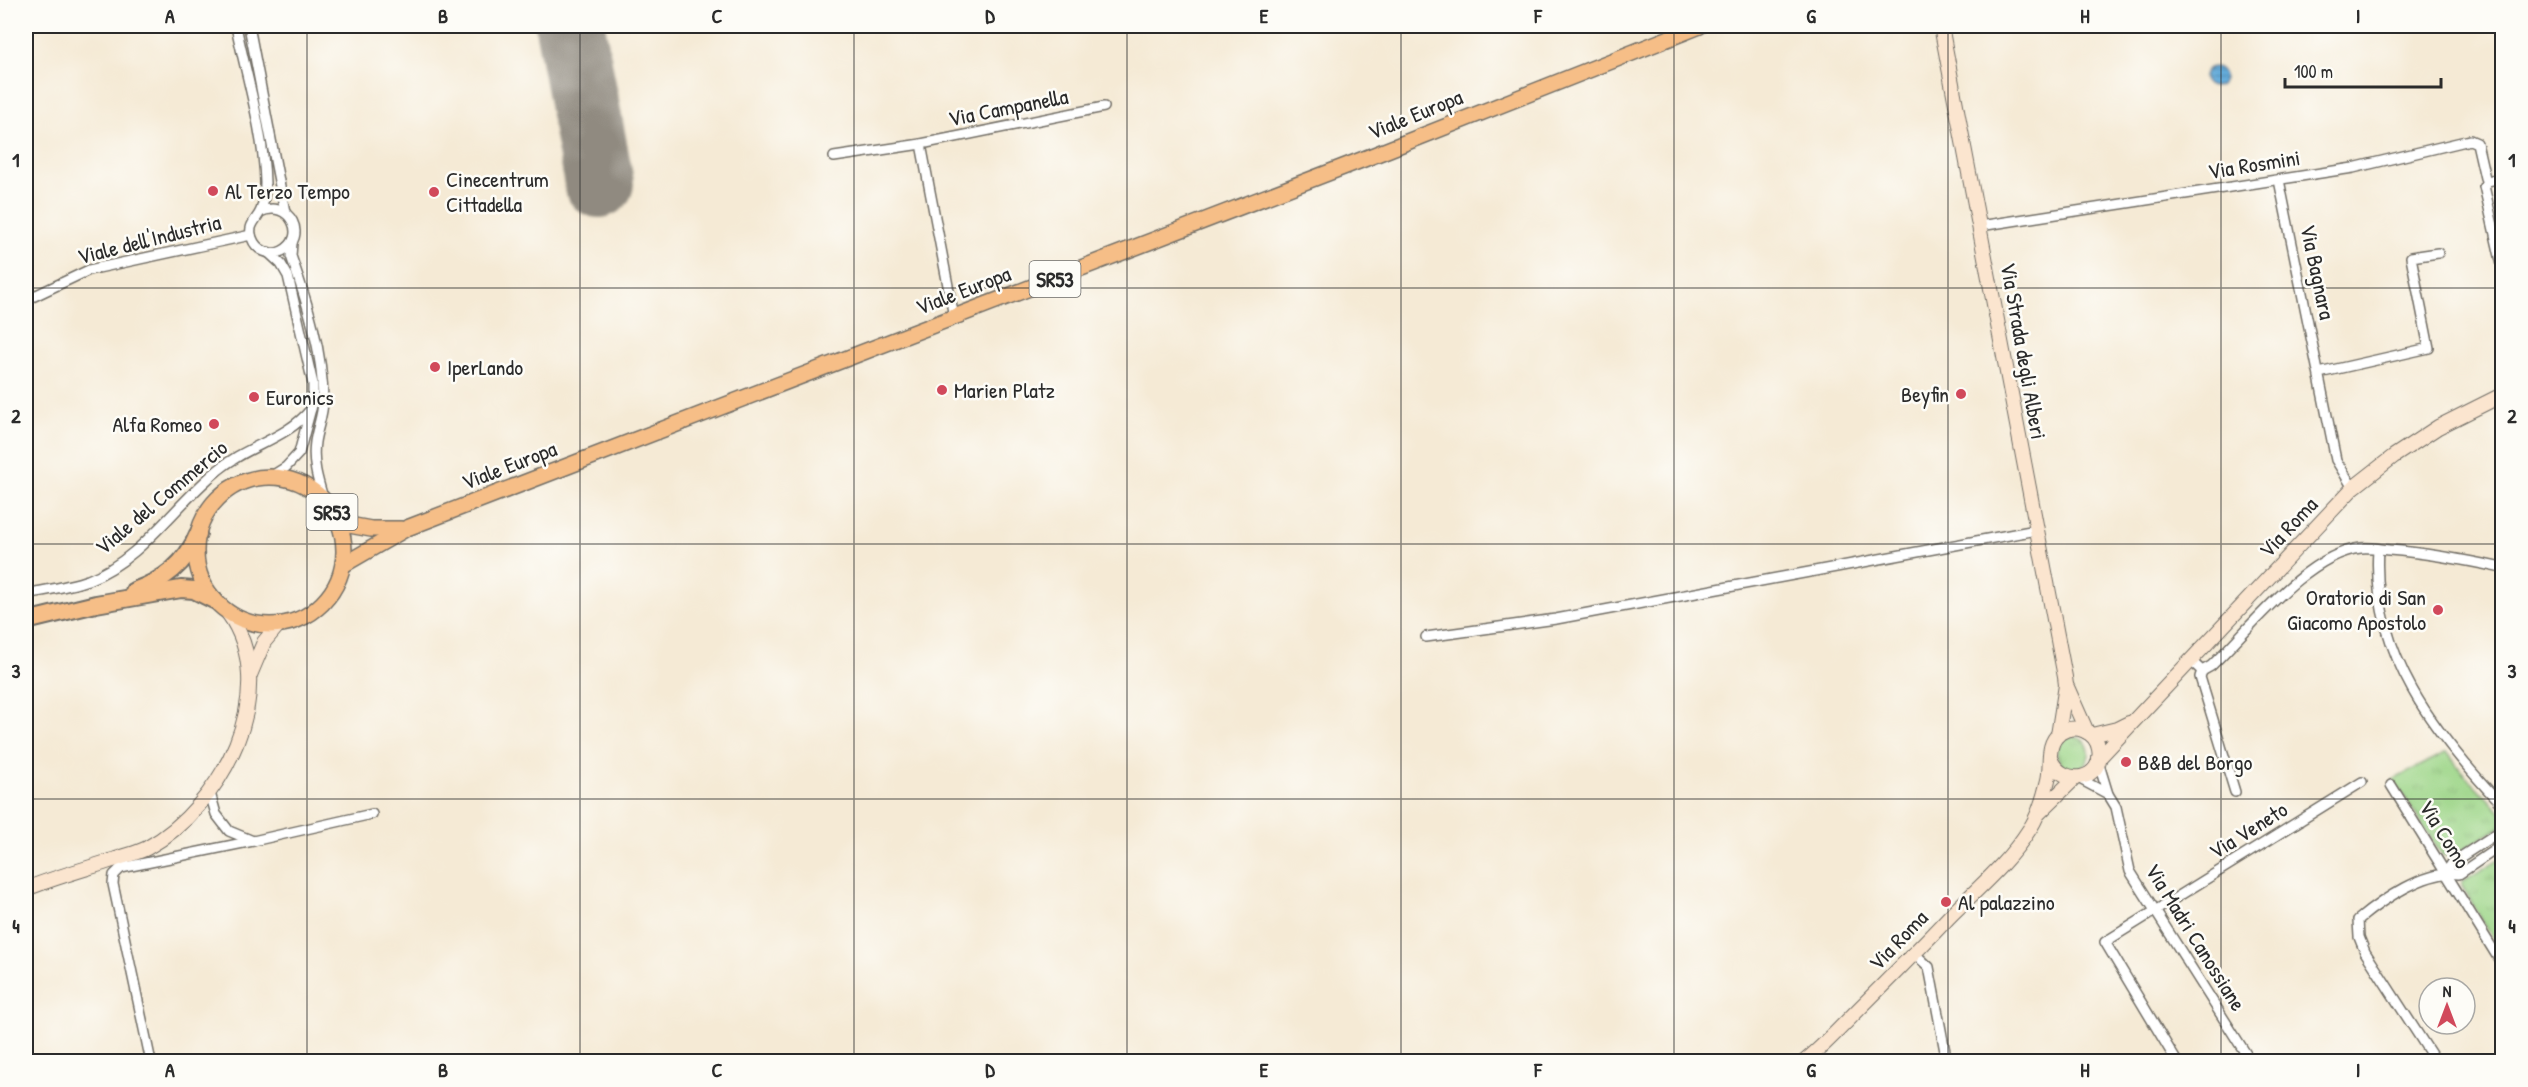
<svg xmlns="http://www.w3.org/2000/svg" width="2528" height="1087" font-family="'Patrick Hand',sans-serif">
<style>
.grass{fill:url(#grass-tufts);stroke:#64805a;stroke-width:1.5}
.water{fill:url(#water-rules);stroke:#476c83;stroke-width:1.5}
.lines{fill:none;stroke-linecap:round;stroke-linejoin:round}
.runway{stroke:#908a80;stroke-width:70}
.street-casing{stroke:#726e66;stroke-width:12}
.secondary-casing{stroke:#726e66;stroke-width:16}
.primary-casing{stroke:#726e66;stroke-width:18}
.highway-casing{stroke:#726e66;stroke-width:20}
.street{stroke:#fff;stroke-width:9}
.secondary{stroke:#fbe5cf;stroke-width:14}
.primary{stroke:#f6be87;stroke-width:15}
.highway{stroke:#f6be87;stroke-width:16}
.grid{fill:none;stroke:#2b2b2b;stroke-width:1.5;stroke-opacity:0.55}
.poi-dot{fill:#d1495b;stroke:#fdfcf7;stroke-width:2}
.labels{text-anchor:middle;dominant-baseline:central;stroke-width:5;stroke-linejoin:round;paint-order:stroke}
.shield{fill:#fdfcf7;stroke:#6a6a68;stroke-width:1.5}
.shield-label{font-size:21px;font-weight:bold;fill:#2b2b2b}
.street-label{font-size:22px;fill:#2b2b2b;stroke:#fdfcf7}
.poi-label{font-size:22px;fill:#2b2b2b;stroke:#fdfcf7;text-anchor:start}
.neatline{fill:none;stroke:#2b2b2b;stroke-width:2}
.grid-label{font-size:20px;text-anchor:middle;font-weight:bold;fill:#2b2b2b}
</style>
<defs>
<pattern id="grass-tufts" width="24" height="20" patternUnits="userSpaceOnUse" patternTransform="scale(1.5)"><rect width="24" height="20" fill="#9ed689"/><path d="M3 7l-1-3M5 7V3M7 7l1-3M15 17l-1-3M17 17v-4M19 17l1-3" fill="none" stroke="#88b876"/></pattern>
<pattern id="water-rules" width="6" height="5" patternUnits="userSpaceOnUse" patternTransform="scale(1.5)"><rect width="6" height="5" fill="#63acdb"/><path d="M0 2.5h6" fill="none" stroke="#528cb2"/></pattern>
</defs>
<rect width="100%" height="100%" fill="#fdfcf7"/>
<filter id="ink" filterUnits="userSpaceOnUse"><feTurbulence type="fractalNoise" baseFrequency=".0167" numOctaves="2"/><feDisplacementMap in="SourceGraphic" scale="12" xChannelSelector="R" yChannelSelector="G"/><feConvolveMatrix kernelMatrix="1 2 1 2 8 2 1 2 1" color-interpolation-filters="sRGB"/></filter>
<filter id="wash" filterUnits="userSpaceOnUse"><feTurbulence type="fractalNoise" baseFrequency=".008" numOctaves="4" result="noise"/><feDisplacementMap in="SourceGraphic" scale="24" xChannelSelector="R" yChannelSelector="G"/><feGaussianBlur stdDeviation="1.35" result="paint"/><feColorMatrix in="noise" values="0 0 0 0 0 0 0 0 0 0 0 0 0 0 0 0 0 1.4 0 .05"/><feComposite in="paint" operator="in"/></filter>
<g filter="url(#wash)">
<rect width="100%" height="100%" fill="#f5ead5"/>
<!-- grass -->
<g class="grass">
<circle cx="2073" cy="753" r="16"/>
<polygon points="2447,752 2462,772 2502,813 2502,826 2451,857 2442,855 2393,780"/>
<polygon points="2502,857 2502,947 2496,944 2462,886 2463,881"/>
</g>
<!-- water -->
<circle class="water" cx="2214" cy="77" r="10"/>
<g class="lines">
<!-- runway -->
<polyline class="runway" points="570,26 599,183"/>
</g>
</g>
<g filter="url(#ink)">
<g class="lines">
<!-- street casing -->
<g class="street-casing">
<g id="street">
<path d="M236,26C246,75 264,133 265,183C265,191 264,202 261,210C257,220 247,225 252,238C256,250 270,257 282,251C309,238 290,198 260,212"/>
<polyline points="249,26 285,212"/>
<polyline points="834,157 921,144"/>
<polyline points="2279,180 2336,460 2353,488"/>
<polyline points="2487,181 2484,186 2502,265"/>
<polyline points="1980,226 2353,168 2470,140 2477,143 2485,178 2487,181 2502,178"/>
<path d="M292,243L291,256C307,302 323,351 323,401C323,415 317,428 315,442C312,463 318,481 324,501"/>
<polyline points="268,252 281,264 288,276 313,384 313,401 299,453 286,467 270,477"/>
<polyline points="26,300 89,270 251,235"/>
<polyline points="954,317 921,144 1104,107"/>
<polyline points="2319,373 2429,348 2411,257 2438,253"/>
<path d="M2378,549C2371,653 2435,734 2502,805"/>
<path d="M26,594C46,590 68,587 88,580C141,560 174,506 217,471C247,445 286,440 311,409"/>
<polyline points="1426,637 1556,619 2036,530"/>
<path d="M2190,660L2202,671L2211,666C2250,629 2306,554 2361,548C2370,547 2380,549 2389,550C2427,553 2465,560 2502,568"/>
<polyline points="2202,671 2200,677 2235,792"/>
<polyline points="2098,761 2108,794 2116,807 2130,871 2251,1062"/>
<polyline points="2078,778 2108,794"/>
<polyline points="2391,785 2502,964"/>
<polyline points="210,793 216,814 229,831 253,841 372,814"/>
<polyline points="2446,872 2453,862 2502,830"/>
<polyline points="1915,954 1929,967 1947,1062"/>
<polyline points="151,1062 113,884 114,875 121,868 253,841"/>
<polyline points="2177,1062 2105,942 2362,782"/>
<path d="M2436,1062L2365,952L2359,937L2358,920C2382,900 2427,869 2459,874L2502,845"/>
</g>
</g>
<!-- secondary casing -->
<g class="secondary-casing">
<g id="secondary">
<polyline points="1941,26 2065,677 2066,685 2058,735"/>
<polyline points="250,675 264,642 279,624"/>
<polyline points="2067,687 2087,732"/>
<polyline points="2092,735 2117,729 2129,723"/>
<polyline points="2099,758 2353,488 2394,456 2438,427 2502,395"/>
<polyline points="2038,814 2075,778"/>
<path d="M26,889C55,877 86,869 116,859C126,855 138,853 147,848C222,807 283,690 228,613"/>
<path d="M1804,1062C1823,1047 1840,1028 1857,1011C1888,980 1919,949 1949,917C1976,890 2008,863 2029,830C2039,816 2044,797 2048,780C2052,764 2045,745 2060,733C2075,723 2096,731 2099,749C2105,780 2062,789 2050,758"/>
</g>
</g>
<!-- primary casing -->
<g class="primary-casing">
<g id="primary">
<circle cx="270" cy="551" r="74"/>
<polyline points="338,523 371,529 401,529"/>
<polyline points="343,565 407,528 1364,159 1700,26"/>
</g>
</g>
<!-- highway casing -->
<g class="highway-casing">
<g id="highway">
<path d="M134,591C164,580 186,564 198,534"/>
<polyline points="26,621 96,604 181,589 194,590 214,600"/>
</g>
</g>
<!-- street -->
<use href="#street" class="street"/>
<!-- secondary -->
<use href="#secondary" class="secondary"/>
<!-- primary -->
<use href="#primary" class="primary"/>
<!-- highway -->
<use href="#highway" class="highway"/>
</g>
</g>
<!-- grid -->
<path class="grid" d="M307,26V1062M580,26V1062M854,26V1062M1127,26V1062M1401,26V1062M1674,26V1062M1948,26V1062M2221,26V1062M26,288H2502M26,544H2502M26,799H2502"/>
<!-- markers -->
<g class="poi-dot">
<circle cx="213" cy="191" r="6"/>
<circle cx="434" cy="192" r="6"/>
<circle cx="435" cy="367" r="6"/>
<circle cx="942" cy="390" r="6"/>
<circle cx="1961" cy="394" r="6"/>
<circle cx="254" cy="397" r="6"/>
<circle cx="214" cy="424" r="6"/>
<circle cx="2438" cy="610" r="6"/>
<circle cx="2126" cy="762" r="6"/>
<circle cx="1946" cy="902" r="6"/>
</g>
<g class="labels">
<!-- shield labels -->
<g class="shield">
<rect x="1029.5" y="261" width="51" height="36" rx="4.5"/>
<rect x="306.5" y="494" width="51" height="36" rx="4.5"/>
</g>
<g class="shield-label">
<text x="1055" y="279">SR53</text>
<text x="332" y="512">SR53</text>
</g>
<!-- street labels -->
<g class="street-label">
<text transform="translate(1008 107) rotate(-11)">Via Campanella</text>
<text transform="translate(1415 114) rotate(-22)">Viale Europa</text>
<text transform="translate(2254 164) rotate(-9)">Via Rosmini</text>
<text transform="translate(149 239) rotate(-14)">Viale dell'Industria</text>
<text transform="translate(2318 272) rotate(78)">Via Bagnara</text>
<text transform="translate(963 290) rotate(-21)">Viale Europa</text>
<text transform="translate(2024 351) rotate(80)">Via Strada degli Alberi</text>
<text transform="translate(509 465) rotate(-21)">Viale Europa</text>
<text transform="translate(161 497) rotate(-40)">Viale del Commercio</text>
<text transform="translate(2288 527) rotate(-47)">Via Roma</text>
<text transform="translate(2248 830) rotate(-32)">Via Veneto</text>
<text transform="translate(2445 834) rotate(58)">Via Como</text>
<text transform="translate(2196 937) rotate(58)">Via Madri Canossiane</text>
<text transform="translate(1898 940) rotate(-46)">Via Roma</text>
</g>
<!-- poi labels -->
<g class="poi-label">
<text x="446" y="179">Cinecentrum<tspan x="446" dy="25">Cittadella</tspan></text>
<text x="225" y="191">Al Terzo Tempo</text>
<text x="447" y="367">IperLando</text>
<text x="954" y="390">Marien Platz</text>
<text x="1949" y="394" text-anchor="end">Beyfin</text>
<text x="266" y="397">Euronics</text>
<text x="202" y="424" text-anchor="end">Alfa Romeo</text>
<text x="2426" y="597" text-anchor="end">Oratorio di San<tspan x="2426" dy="25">Giacomo Apostolo</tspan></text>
<text x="2138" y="762">B&amp;B del Borgo</text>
<text x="1958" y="902">Al palazzino</text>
</g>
</g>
<!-- margin -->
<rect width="2528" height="1087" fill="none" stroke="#fdfcf7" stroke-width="66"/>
<!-- north arrow -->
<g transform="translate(2447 1006)"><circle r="28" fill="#fdfcf7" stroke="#a9a8a5" stroke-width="1.5"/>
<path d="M0-4.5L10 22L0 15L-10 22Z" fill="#d1495b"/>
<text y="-9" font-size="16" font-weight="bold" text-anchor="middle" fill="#2b2b2b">N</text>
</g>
<!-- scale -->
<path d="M2285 78v9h156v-9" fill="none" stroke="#2b2b2b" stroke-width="3"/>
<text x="2294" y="78" font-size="18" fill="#2b2b2b" stroke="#fdfcf7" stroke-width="4.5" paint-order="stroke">100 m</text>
<rect x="33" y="33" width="2462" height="1021" class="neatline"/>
<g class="grid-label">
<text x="170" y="23">A</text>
<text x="443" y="23">B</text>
<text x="717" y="23">C</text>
<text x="990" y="23">D</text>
<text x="1264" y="23">E</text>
<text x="1538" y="23">F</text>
<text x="1811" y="23">G</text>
<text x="2085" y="23">H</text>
<text x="2358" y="23">I</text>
<text x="16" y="167">1</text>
<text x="2512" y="167">1</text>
<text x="16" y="423">2</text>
<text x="2512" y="423">2</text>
<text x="16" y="678">3</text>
<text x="2512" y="678">3</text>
<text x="16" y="933">4</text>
<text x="2512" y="933">4</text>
<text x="170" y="1077">A</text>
<text x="443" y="1077">B</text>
<text x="717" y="1077">C</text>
<text x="990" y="1077">D</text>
<text x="1264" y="1077">E</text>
<text x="1538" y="1077">F</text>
<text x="1811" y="1077">G</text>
<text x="2085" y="1077">H</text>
<text x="2358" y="1077">I</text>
</g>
</svg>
